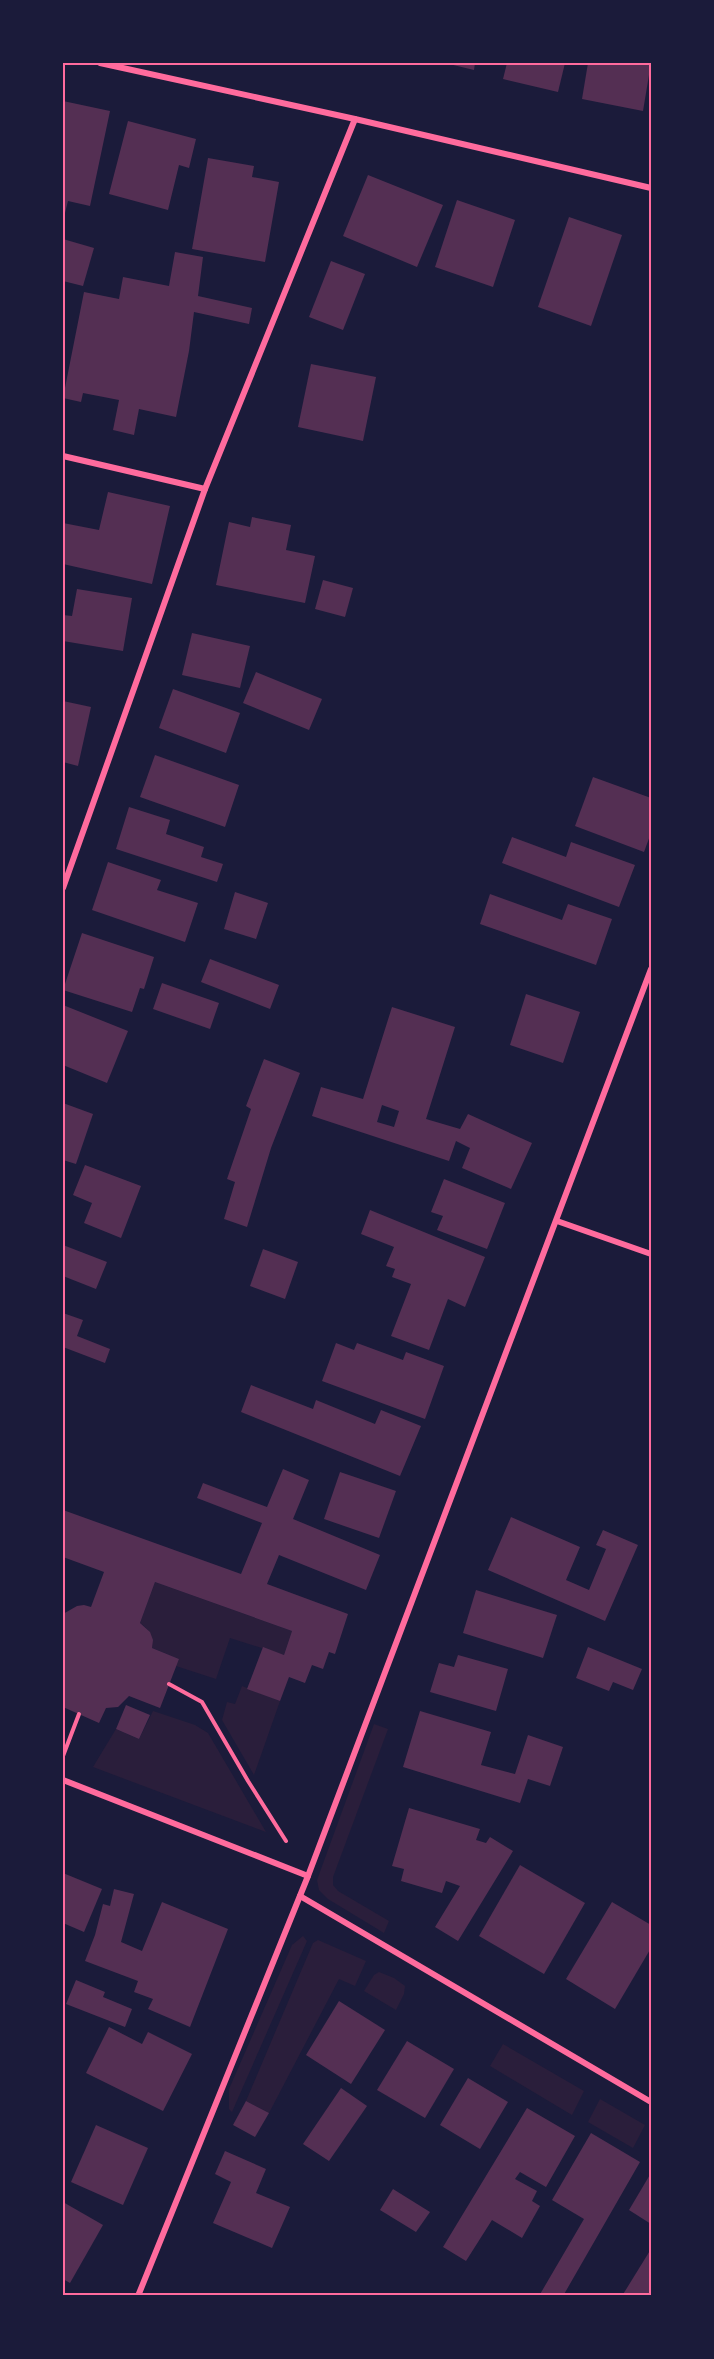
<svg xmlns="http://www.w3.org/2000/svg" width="714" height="2359" font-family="Roboto,sans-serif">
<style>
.green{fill:#2a1e3b}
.building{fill:#542f53;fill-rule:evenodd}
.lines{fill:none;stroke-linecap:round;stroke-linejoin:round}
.path{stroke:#ff6b9d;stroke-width:4}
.minor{stroke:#ff6b9d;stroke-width:6}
.neatline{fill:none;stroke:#ff6b9d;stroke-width:2}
</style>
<rect width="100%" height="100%" fill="#1b1b3a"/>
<!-- green -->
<g class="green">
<path d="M155,1582L292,1631L284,1655L230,1638L216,1679L176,1666L179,1659L152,1648C153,1637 150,1630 140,1623Z"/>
<polygon points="242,1686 280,1701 254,1775 222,1720 227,1702 235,1704"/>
<polygon points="153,1711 195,1725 208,1733 266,1832 93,1767 116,1729 139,1739"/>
<polygon points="374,1724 388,1729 333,1877 333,1885 338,1891 389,1921 384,1933 328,1899 319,1890 317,1880"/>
<polygon points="303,1936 307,1941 232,2112 229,2109 229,2089 292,1945"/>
<polygon points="318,1940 366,1961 355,1986 339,1979 269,2113 246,2101 313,1943"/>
<polygon points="379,1972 394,1978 405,1986 404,1994 396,2010 364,1991 374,1975"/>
<polygon points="503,2044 584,2091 572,2115 490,2066"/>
<polygon points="600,2099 645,2125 633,2148 588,2122"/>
</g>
<!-- building -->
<g class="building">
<polygon points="445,63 475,63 474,70"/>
<polygon points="507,63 565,63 558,92 503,79"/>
<polygon points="588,63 651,63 643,111 582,99"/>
<polygon points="63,101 110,111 90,206 68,201 64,217"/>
<polygon points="128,121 196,139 189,168 179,165 168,210 109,194"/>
<polygon points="208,158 254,166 252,177 279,182 265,262 192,249"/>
<polygon points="368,175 443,205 417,267 343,236"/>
<polygon points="457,200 515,220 493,287 435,267"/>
<polygon points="569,217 622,235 591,326 538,307"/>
<polygon points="63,239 94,248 83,286 63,281"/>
<polygon points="175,252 203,257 198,296 252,308 249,324 194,312 189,351 176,417 139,409 134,435 113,430 119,400 83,393 81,402 63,398 84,292 119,299 123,277 169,286"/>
<polygon points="331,261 365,274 343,330 309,317"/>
<polygon points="311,364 376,377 363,441 298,427"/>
<polygon points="108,492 170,506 152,584 63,564 63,523 99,530"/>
<polygon points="252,517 291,525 286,550 315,556 305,603 216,585 229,522 250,527"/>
<polygon points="323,580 353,588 345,617 315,609"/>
<polygon points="77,589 132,598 123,651 63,641 63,615 72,616"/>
<polygon points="192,633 250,646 240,688 182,675"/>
<polygon points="256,672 322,699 309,730 243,703"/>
<polygon points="173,689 240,713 226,753 159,728"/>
<polygon points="63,701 91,707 78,766 63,762"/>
<polygon points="155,755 239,785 225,827 140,797"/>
<polygon points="593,777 651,798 651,833 644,852 575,826"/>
<polygon points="129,807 170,820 166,834 204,847 201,857 223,864 217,882 116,849"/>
<polygon points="512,837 566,857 571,842 635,865 619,907 502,863"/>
<polygon points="108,862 161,880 157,890 198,903 185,942 92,910"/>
<polygon points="235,892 268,903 256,939 224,929"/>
<polygon points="490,894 562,920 568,904 612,919 596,965 480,924"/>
<polygon points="82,933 154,957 144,989 140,988 132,1012 63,990"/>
<polygon points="210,959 279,985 270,1009 201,982"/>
<polygon points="162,983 219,1003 210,1029 153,1009"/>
<polygon points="526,994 580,1012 563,1063 510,1045"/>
<polygon points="63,1005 128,1031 107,1083 63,1065"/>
<path d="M392,1007L455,1027L426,1119L460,1129L468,1114L532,1143L511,1189L462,1168L470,1148L456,1141L449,1161L312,1116L321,1087L363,1099ZM382,1105L399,1111L394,1127L377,1122Z"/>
<polygon points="264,1059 300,1073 271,1148 247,1227 224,1219 235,1182 227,1179 251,1109 246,1106"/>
<polygon points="63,1103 93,1114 76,1164 63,1160"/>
<polygon points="85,1165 141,1186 121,1238 84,1223 92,1203 73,1195"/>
<polygon points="444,1179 505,1203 487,1249 437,1230 443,1216 431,1212"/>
<polygon points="370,1210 485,1257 465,1307 448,1299 429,1350 391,1336 411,1284 392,1277 395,1269 386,1266 394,1247 361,1234"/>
<polygon points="63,1245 107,1262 96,1289 63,1276"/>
<polygon points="263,1249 298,1262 285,1299 250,1286"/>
<polygon points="63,1313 83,1320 77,1336 110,1349 105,1363 63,1347"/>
<polygon points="336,1343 354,1350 357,1343 403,1360 406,1352 444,1366 425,1419 322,1381"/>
<polygon points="251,1385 313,1409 316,1400 375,1424 381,1410 421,1426 400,1476 241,1412"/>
<polygon points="283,1469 309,1480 293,1519 380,1555 366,1590 279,1555 267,1584 348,1614 335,1654 329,1652 323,1669 312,1665 305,1683 289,1677 280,1701 247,1689 263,1647 284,1655 292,1631 155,1582 140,1623 150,1632 153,1640 152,1648 179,1659 160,1708 129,1696 118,1707 106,1708 99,1723 63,1707 63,1614 77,1606 84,1605 91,1607 104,1572 63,1557 63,1510 241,1574 262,1523 197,1498 203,1483 267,1507"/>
<polygon points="340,1472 396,1491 379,1538 324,1519"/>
<polygon points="511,1517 580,1547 566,1580 589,1590 606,1549 596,1545 603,1530 638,1545 605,1621 488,1570"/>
<polygon points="476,1590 557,1615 543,1658 463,1633"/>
<polygon points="588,1647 642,1669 633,1690 613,1682 609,1691 576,1678"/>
<polygon points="458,1655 508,1669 496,1711 430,1692 439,1663 454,1667"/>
<polygon points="126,1705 150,1715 139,1739 116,1729"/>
<polygon points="420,1711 491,1732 481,1765 515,1774 528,1735 563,1747 550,1786 528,1779 520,1803 403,1767"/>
<polygon points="409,1808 480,1829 476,1840 486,1843 490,1837 513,1851 458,1941 435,1927 460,1886 446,1881 442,1893 401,1881 404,1869 392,1866"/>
<polygon points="520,1865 585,1903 544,1974 479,1936"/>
<polygon points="63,1873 102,1889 84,1932 63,1923"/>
<polygon points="114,1889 134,1894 121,1942 142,1951 162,1902 228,1929 190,2027 148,2009 153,1999 134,1992 138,1981 85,1961 95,1935 103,1904 110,1906"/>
<polygon points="612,1902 651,1925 651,1948 615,2009 566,1979"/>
<polygon points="76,1980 105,1992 103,1997 132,2009 125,2027 66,2004"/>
<polygon points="339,2001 385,2030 351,2084 306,2055"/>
<polygon points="109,2027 142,2044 148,2032 192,2054 163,2111 86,2073"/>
<polygon points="407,2041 454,2069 425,2118 377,2090"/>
<polygon points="468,2078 508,2102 480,2149 440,2125"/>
<polygon points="341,2088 367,2106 329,2161 303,2144"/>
<polygon points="246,2101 269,2113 255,2137 233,2125"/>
<polygon points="527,2108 575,2136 546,2187 520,2172 515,2179 537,2191 532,2201 540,2206 522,2238 492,2220 466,2261 443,2247"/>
<polygon points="96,2125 148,2148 123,2205 71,2182"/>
<polygon points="591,2133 640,2162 563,2296 539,2296 584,2219 552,2200"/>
<polygon points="225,2151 266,2169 256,2193 290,2207 272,2248 213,2223 231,2182 215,2174"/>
<polygon points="651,2173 651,2224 629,2210"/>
<polygon points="393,2189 430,2212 416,2232 380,2210"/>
<polygon points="63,2202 103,2225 70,2283 63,2279"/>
<polygon points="651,2249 651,2296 622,2296"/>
</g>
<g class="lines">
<!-- path -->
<g class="path">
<polyline points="169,1684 202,1702 248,1781 286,1841"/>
<polyline points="63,1756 79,1714"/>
</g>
<!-- minor -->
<g class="minor">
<polyline points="100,63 355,119 651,188"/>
<polyline points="63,456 205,489"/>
<polyline points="63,888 205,489 355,119"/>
<polyline points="557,1221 651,1254"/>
<polyline points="63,1780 308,1876"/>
<polyline points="300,1896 651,2102"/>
<polyline points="138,2296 308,1876 651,969"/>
</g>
</g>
<!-- border -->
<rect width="714" height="2359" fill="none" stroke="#1b1b3a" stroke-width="129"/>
<rect x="64" y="64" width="586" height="2230" class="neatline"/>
</svg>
